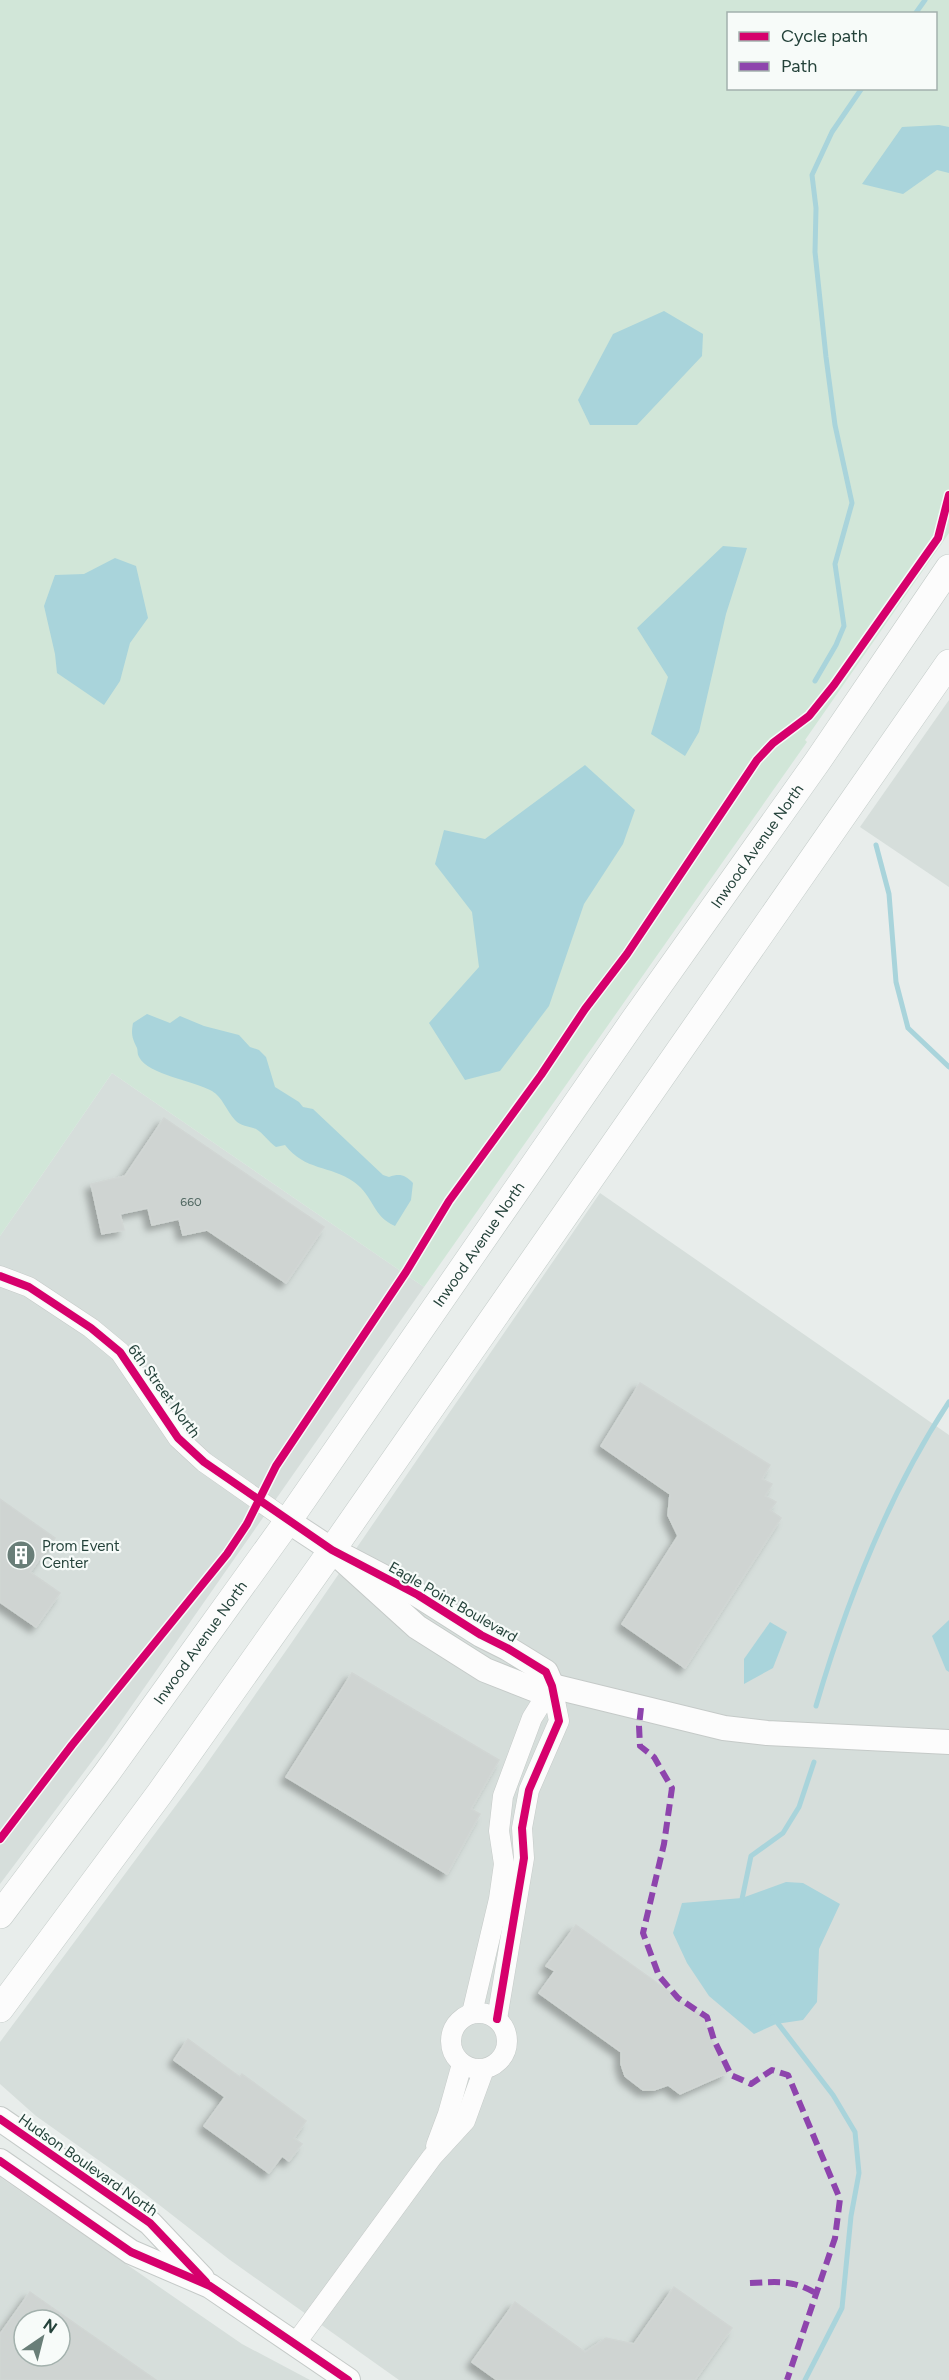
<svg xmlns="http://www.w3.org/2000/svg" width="949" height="2380" font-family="Figtree,sans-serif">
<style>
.built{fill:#d6dedb;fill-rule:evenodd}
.green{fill:#d1e6d8;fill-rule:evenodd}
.water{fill:#a9d4db}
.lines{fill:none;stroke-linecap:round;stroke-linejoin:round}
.stream{stroke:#a9d4db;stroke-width:5}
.building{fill:#cfd4d2;stroke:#d1d6d4;stroke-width:1.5;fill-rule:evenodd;filter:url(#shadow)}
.minor-casing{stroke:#c5cac8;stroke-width:21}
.tertiary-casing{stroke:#c5cac8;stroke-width:26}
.secondary-casing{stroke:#c3cbc8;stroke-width:28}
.minor{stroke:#fcfcfc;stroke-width:20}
.tertiary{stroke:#fcfcfc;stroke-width:24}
.secondary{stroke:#fcfcfc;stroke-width:27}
.quiet{stroke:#8e44ad;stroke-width:6;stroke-dasharray:12 6;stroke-linecap:butt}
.cycleway-casing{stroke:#f7fbf9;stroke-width:11}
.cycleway{stroke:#d6006c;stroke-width:8}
.labels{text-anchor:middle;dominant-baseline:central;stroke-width:4.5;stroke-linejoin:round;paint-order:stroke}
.number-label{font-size:12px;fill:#506761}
.street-label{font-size:15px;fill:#24423a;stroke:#f7fbf9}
.poi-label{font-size:15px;fill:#24423a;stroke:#f7fbf9;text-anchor:start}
</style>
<defs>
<filter id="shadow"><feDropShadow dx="-5.5" dy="5.5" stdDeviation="3" flood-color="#0004"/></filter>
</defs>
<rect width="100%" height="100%" fill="#e8edeb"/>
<!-- built -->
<g class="built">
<polygon points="949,700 949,887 860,827"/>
<polygon points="112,1073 424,1287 105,1744 0,1884 0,1236"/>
<polygon points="600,1193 949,1435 949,2380 399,2380 230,2260 135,2186 36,2116 0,2084 0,2042 203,1769 290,1645"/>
<path d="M0,2177L242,2344L310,2380H0ZM24,2320H60V2356H24Z"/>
</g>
<!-- green -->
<path class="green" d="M0,0H949V533L805,740L807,742L424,1287L112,1073L0,1236ZM728,14H936V88H728Z"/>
<!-- water -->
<g class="water">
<polygon points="939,125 949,127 949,173 937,170 903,194 862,184 902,127"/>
<polygon points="664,311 703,334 702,356 637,425 590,425 578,400 613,334"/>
<polygon points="723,546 747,548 726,614 699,732 685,756 651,734 668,677 637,628"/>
<polygon points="115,558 136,566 148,618 130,643 120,681 104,705 57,673 55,654 44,606 55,575 84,574"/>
<polygon points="585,765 635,810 623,844 584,904 549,1006 500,1071 465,1080 429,1023 479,967 472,912 435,864 444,830 485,839"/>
<path d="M147,1014L170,1023L180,1016L204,1026L239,1035L250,1047L259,1050L266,1057L275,1087L299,1102L303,1107L313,1109L383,1175L389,1177C400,1173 405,1175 413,1183L411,1200L395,1226C372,1216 374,1196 354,1182C330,1165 305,1171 285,1145L276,1147C269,1142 263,1133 256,1129C249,1126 240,1126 235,1120C226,1110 223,1098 212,1091C195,1081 148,1075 139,1057C137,1054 138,1051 137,1048C132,1038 131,1034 133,1023Z"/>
<polygon points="949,1620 949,1672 946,1670 932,1636"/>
<polygon points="770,1622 787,1632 773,1668 744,1684 744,1659"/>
<polygon points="786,1882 803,1883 840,1904 819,1949 817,2002 803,2020 776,2024 754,2034 709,1996 687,1963 673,1933 682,1903 742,1898"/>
</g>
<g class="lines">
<!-- stream -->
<g class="stream">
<polyline points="915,14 925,0"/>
<polyline points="815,681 836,645 844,626 835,564 852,503 835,425 826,357 815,252 816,208 812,175 832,132 862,88"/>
<polyline points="876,845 889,894 896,982 908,1028 949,1067"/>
<path d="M816,1706C847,1600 888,1494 949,1402"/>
<polyline points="741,1904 751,1856 783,1833 799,1807 814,1762"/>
<polyline points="773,2017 833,2095 855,2132 859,2173 851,2216 842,2308 805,2380"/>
</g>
</g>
<!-- building -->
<g class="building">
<polygon points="164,1118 324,1227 286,1283 207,1230 183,1235 179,1219 152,1225 148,1208 120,1214 124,1230 102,1234 91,1184 125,1176"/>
<polygon points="640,1383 770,1465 762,1479 772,1484 765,1496 776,1502 770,1510 781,1518 685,1668 622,1624 678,1536 668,1515 670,1494 601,1446"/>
<polygon points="0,1499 55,1538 30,1572 60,1593 36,1627 0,1602"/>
<polygon points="352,1673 499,1760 471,1809 480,1814 447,1874 286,1777"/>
<polygon points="576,1925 702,2015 727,2073 680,2094 668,2085 654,2090 643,2090 625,2076 621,2064 621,2052 539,1993 555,1971 546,1966"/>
<polygon points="188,2039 240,2077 242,2074 306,2121 294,2138 302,2144 289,2161 282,2156 269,2173 204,2126 225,2097 174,2060"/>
<polygon points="674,2287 732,2328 695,2380 497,2380 472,2362 515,2302 585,2352 606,2338 634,2344"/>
<path d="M30,2292L60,2313L156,2380H0V2334ZM24,2320H60V2356H24Z"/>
</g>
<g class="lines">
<!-- minor casing -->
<g class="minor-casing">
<g id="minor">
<polyline points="0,1276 29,1287 91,1328 120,1352 178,1438 204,1462 288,1521"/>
<circle cx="479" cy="2041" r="28"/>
<polyline points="472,2013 499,1899 504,1864 499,1831 503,1796 532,1718 552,1686"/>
<polyline points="497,2019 524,1858 522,1828 529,1790 559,1721 552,1686"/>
<polyline points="436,2146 448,2114 462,2064"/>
<polyline points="295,2344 432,2157 465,2121 484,2069"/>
</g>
</g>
<!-- tertiary casing -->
<g class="tertiary-casing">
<g id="tertiary">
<polyline points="288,1521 332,1550 418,1595 481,1635 507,1648 546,1672 552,1686"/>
<polyline points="332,1550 417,1627 485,1670 541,1692 552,1686 724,1728 767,1733 949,1742"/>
<polyline points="0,2119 150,2223 202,2278"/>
<polyline points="0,2161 131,2252 210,2286 348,2380"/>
</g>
</g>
<!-- secondary casing -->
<g class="secondary-casing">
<g id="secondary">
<path id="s1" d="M0,1915L106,1774L288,1521L632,1023L817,762L949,568"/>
<polyline points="0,2009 160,1793 332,1550 949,663"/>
</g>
</g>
<!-- minor -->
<use href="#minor" class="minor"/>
<!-- tertiary -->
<use href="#tertiary" class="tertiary"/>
<!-- secondary -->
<use href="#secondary" class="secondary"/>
<!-- quiet -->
<g class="quiet">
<polyline points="641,1708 639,1726 640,1746 654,1757 672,1788 664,1844 643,1933 659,1976 678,1998 707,2017 714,2040 731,2075 751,2084 772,2070 788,2075 840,2199 835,2238 787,2380"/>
<path d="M750,2283C776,2282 793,2279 817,2294"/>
</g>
<!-- cycleway casing -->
<g class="cycleway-casing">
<g id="cycleway">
<polyline points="0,1276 29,1287 91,1328 120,1352 178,1438 204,1462 332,1550 418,1595 481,1635 507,1648 546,1672 552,1686 559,1721 529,1790 522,1828 524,1858 497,2019"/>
<polyline points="0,1839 72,1745 227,1554 247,1524 276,1466 406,1272 449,1201 541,1075 585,1009 627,954 757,760 773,743 809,716 834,685 938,538 949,495"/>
<polyline points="0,2119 150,2223 206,2282"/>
<polyline points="0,2161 131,2252 210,2286 348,2380"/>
</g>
</g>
<!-- cycleway -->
<use href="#cycleway" class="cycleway"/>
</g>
<!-- icons -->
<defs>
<g id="building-disc" transform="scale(1.5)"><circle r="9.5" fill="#697e78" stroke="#f7fbf9"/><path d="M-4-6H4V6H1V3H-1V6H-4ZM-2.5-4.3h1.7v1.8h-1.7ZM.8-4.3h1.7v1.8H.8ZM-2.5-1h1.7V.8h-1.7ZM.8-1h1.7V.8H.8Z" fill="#fff"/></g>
</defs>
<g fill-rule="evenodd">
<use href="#building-disc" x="21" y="1555"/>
</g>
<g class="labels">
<!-- number labels -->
<g class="number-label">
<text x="191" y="1202">660</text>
</g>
<!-- street labels -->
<g class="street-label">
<text stroke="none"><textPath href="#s1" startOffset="1310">Inwood Avenue North</textPath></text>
<text stroke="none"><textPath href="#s1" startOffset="824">Inwood Avenue North</textPath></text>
<text transform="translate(164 1391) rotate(54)">6th Street North</text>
<text transform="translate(453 1602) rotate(30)">Eagle Point Boulevard</text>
<text stroke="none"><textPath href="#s1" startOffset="338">Inwood Avenue North</textPath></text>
<text transform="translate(88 2165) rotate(35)">Hudson Boulevard North</text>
</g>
<!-- poi labels -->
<g class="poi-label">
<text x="42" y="1546">Prom Event<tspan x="42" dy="17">Center</tspan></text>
</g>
</g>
<!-- legend -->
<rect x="727" y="12" width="210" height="78" fill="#f7fbf9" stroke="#a3b1ad" stroke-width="1.5"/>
<rect x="739" y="32" width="30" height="9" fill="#d6006c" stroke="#a3b1ad" stroke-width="1.5"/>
<text x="781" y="42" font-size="18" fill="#24423a">Cycle path</text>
<rect x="739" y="62" width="30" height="9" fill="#8e44ad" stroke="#a3b1ad" stroke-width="1.5"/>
<text x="781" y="72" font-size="18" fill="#24423a">Path</text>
<!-- north arrow -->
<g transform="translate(42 2338) rotate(35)"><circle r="28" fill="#f7fbf9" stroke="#a3b1ad" stroke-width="1.5"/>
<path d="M0-4.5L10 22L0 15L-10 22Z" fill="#697e78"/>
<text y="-9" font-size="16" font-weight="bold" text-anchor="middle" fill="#24423a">N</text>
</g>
</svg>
